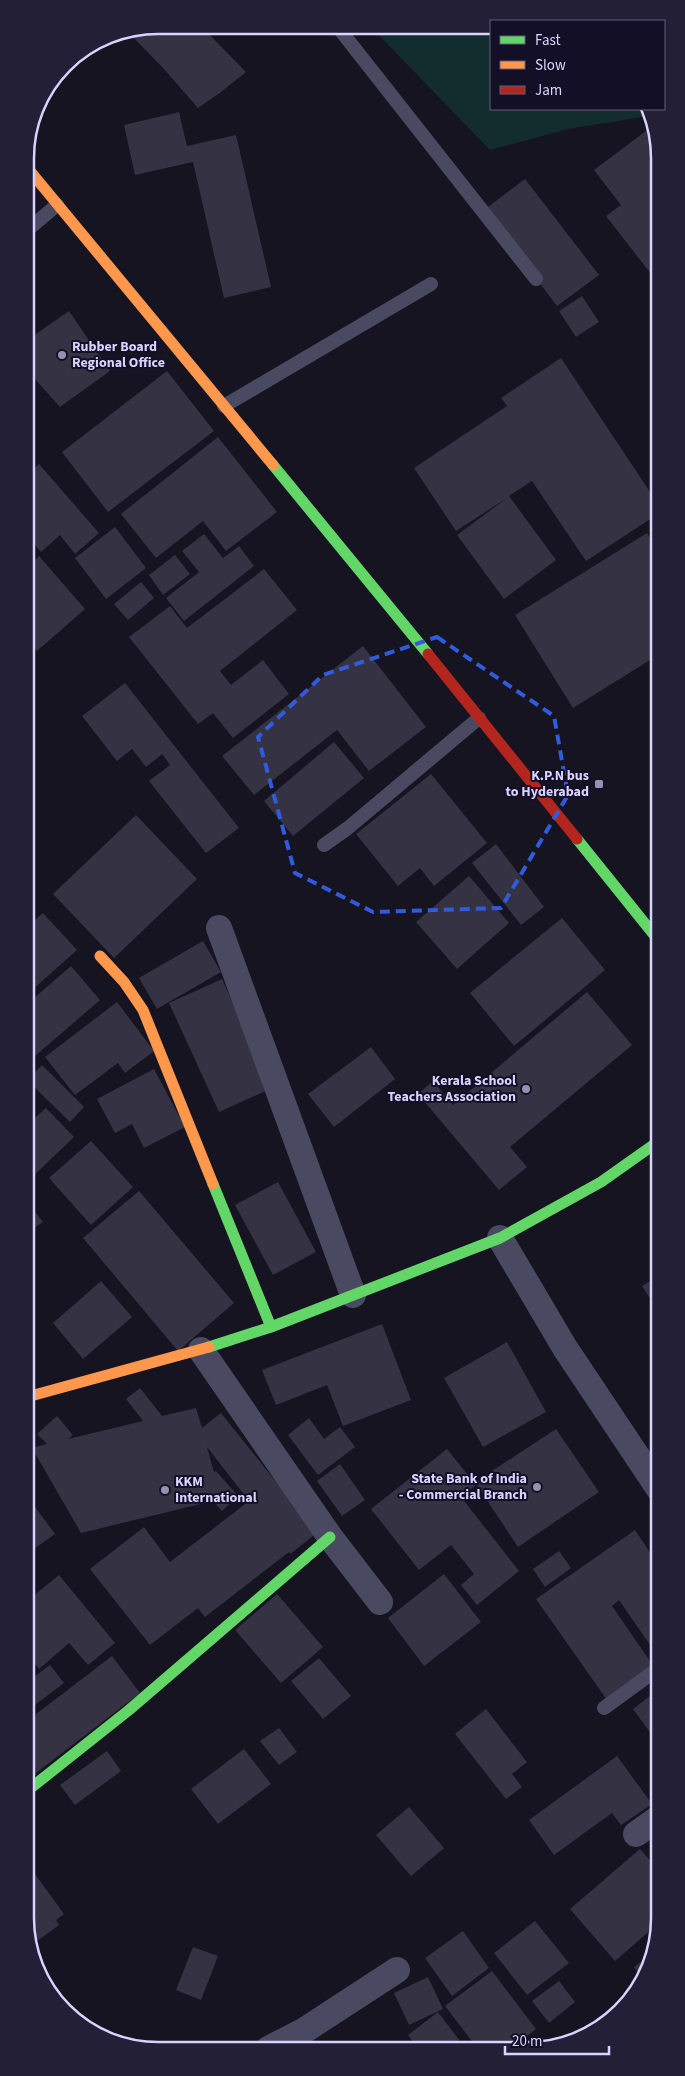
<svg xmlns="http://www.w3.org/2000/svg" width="685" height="2076" font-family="'Source Sans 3',sans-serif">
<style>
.green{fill:#132c2d}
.building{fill:#343243}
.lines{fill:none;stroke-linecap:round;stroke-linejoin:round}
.lane{stroke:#4a4962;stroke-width:14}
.street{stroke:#4a4962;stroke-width:26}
.fast{stroke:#63d668;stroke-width:11}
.slow{stroke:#ff974d;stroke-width:11}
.jam{stroke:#b3261e;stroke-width:11}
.marked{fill:none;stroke:#305bdc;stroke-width:4;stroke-dasharray:10 6;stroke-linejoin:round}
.poi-dot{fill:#9591b1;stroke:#130f26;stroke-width:2}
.labels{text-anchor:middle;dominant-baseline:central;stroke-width:4;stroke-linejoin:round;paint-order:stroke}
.poi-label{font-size:14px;font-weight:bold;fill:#d9d4ff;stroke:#130f26;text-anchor:end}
.rim{fill:none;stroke:#d9d4ff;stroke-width:2.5}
</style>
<rect width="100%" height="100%" fill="#161421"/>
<!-- green -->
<polygon class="green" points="370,26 491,27 491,109 645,109 649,116 568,129 490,150"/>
<!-- building -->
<g class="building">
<polygon points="157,25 200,25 246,72 221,92 198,108 164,69 130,34 133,30"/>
<polygon points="179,112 187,146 236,135 271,287 224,298 193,162 135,175 124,125"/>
<polygon points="654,125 658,132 658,283 606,216 621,205 594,170"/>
<polygon points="525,179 599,275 557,306 484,210"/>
<polygon points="582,296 599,322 576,337 559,311"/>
<polygon points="69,311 110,371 60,407 26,369 26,341"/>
<polygon points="561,358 658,504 658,514 586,561 532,481 509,496 556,560 504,599 457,535 507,498 456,531 414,468 507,406 501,398"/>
<polygon points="167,371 214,431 108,512 62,452"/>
<polygon points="218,437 277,512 226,551 203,521 156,558 121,514"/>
<polygon points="39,464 99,533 75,554 60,535 41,552 26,535 26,476"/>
<polygon points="115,527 146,568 106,599 75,558"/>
<polygon points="647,533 658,550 658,655 573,708 515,615"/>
<polygon points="204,534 223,558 239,546 254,566 184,621 166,598 199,572 182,551"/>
<polygon points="26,554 33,562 39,556 85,609 37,651 26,638"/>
<polygon points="175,555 190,574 163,595 149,575"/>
<polygon points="264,569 297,610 220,671 231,685 263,660 289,694 233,738 213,713 198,724 129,637 170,606 187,628"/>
<polygon points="141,582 154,598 128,620 114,604"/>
<polygon points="363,646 426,727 369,771 337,730 254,795 222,756"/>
<polygon points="125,683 239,828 206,853 149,781 170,765 162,754 146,767 132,749 117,761 82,716"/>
<polygon points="334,742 364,778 293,836 264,801"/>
<polygon points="431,774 487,843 434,886 420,868 398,886 356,834"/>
<polygon points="136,815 197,879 114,958 53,894"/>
<polygon points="496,844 544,907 521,925 472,863"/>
<polygon points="26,854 32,863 26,867"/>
<polygon points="469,876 509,923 457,969 416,922"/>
<polygon points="43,913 77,950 31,991 26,986 26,928"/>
<polygon points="562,918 605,970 514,1046 470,993"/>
<polygon points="203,941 221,972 157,1009 139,978"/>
<polygon points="71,966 100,1000 35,1056 26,1046 26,1005"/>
<polygon points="222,979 272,1088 219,1112 169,1003"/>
<polygon points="587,992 632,1045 510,1147 527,1167 499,1190 418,1094 433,1081 453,1105"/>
<polygon points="117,1002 154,1051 125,1073 118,1063 75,1095 45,1057"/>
<polygon points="371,1047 395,1079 334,1127 308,1094"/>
<polygon points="42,1065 84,1107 70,1122 27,1080"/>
<polygon points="154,1069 185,1127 144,1148 132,1124 115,1133 97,1099"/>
<polygon points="46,1108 74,1137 27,1182 26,1126"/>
<polygon points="91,1141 133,1187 91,1225 49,1178"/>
<polygon points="278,1182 316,1252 273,1275 235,1205"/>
<polygon points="139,1191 234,1303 178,1351 83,1238"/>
<polygon points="32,1208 43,1222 27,1233 27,1212"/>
<polygon points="659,1276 659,1312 642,1286"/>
<polygon points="101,1281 132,1317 83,1359 53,1323"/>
<polygon points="382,1324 411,1400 343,1426 327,1385 276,1405 262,1370"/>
<polygon points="507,1342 546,1412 483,1447 444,1378"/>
<polygon points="140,1388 162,1416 196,1408 202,1428 221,1413 317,1533 290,1554 289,1552 205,1617 198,1608 150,1645 90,1569 144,1527 170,1562 249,1501 207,1447 214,1472 216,1471 238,1496 222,1511 213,1501 81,1533 32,1448 47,1444 37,1434 57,1416 73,1435 68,1439 143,1421 126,1399"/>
<polygon points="309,1418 324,1439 340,1427 355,1447 318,1475 288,1435"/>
<polygon points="556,1429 599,1492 518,1547 475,1482"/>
<polygon points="447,1449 476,1485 461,1497 519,1571 477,1605 461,1585 474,1574 451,1545 419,1570 371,1509"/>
<polygon points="340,1464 365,1500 342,1516 317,1481"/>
<polygon points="27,1496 55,1534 27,1554"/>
<polygon points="635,1530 659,1566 659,1658 619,1600 612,1606 654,1667 607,1700 536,1599"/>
<polygon points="559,1551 571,1568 545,1587 533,1569"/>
<polygon points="444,1574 481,1622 424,1666 388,1618"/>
<polygon points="59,1575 115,1643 88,1665 69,1643 39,1669 36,1665 27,1672 27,1601"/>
<polygon points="277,1594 323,1647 281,1683 235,1630"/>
<polygon points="112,1656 140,1693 27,1780 27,1721"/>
<polygon points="319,1658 351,1696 323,1719 291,1681"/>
<polygon points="50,1665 64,1683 27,1711 27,1682"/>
<polygon points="659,1689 659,1714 660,1746 633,1709"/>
<polygon points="486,1709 527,1762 512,1774 522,1787 506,1799 455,1734"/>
<polygon points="279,1728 297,1752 279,1765 260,1741"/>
<polygon points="244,1749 271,1784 218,1824 191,1789"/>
<polygon points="107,1751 121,1771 75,1805 60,1785"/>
<polygon points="617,1756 652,1804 621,1825 612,1813 554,1855 529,1820"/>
<polygon points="409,1807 444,1848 411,1876 376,1835"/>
<polygon points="640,1849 656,1867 660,1864 660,1927 658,1934 653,1928 615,1961 570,1909"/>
<polygon points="27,1863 64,1914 56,1920 59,1925 29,1947 27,1944"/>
<polygon points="535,1921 569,1963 527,1995 494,1953"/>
<polygon points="463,1931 489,1968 452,1996 425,1958"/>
<polygon points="193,1947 218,1956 201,2000 176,1990"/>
<polygon points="654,1953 650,1969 643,1980 634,1967"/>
<polygon points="492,1971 536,2029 511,2049 478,2049 445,2006"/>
<polygon points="428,1977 443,2009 409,2025 394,1993"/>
<polygon points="559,1981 575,2002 549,2023 532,2001"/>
<polygon points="438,2012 466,2049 418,2049 408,2035"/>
</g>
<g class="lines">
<!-- lane -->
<g class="lane">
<polyline points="337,26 536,279"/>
<polyline points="25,232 57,205"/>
<polyline points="224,406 431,284"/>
<polyline points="324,845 348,828 479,718"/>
<polyline points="604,1708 659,1668"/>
</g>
<!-- street -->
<g class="street">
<polyline points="219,928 353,1295"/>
<polyline points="500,1238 565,1348 659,1489"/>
<polyline points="201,1350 330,1537 380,1602"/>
<polyline points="636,1834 660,1817"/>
<polyline points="268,2049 305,2030 397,1970"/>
</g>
<!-- fast -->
<g class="fast">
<polyline points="273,465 428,654"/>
<polyline points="577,839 659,941"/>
<polyline points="213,1184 271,1327"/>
<polyline points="209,1347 271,1327 500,1238 601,1182 659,1141"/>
<polyline points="27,1791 129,1710 330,1537"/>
</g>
<!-- slow -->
<g class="slow">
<polyline points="25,165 273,465"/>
<polyline points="100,956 124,982 143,1010 213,1184"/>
<polyline points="27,1397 209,1347"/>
</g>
<!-- jam -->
<polyline class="jam" points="428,654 577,839"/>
</g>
<!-- marked area -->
<path class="marked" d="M437,637L554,716L568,795L501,908L373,912L295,873L258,737L323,675Z"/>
<!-- markers -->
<g class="poi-dot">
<circle cx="62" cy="355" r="5"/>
<rect x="594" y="779" width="10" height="10" rx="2.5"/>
<circle cx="526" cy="1089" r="5"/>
<circle cx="537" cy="1487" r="5"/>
<circle cx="165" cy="1490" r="5"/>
</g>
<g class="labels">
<!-- poi labels -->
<g class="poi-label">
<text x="72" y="347" text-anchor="start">Rubber Board<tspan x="72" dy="16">Regional Office</tspan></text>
<text x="589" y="776">K.P.N bus<tspan x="589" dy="16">to Hyderabad</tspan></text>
<text x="516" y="1081">Kerala School<tspan x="516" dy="16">Teachers Association</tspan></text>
<text x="527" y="1479">State Bank of India<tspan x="527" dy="16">- Commercial Branch</tspan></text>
<text x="175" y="1482" text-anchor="start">KKM<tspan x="175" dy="16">International</tspan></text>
</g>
</g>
<!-- crop -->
<path d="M0 0H685V2076H0ZM158 34H527A124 124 0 0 1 651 158V1918A124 124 0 0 1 527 2042H158A124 124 0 0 1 34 1918V158A124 124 0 0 1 158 34Z" fill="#231f37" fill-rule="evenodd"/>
<path class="rim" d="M158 34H527A124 124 0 0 1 651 158V1918A124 124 0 0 1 527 2042H158A124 124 0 0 1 34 1918V158A124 124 0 0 1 158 34Z"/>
<!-- legend -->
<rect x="490" y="20" width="175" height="90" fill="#130f26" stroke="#625e7d"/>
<rect x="500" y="36" width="25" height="8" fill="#63d668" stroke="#625e7d"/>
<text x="535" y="45" font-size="15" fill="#d9d4ff">Fast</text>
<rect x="500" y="61" width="25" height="8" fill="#ff974d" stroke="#625e7d"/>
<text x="535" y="70" font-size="15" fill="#d9d4ff">Slow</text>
<rect x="500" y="86" width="25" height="8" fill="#b3261e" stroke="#625e7d"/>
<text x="535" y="95" font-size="15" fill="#d9d4ff">Jam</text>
<!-- scale -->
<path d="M505 2046v8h104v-8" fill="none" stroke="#d9d4ff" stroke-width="2.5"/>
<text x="512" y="2046" font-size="15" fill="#d9d4ff" stroke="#130f26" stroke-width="4" paint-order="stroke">20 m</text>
</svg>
